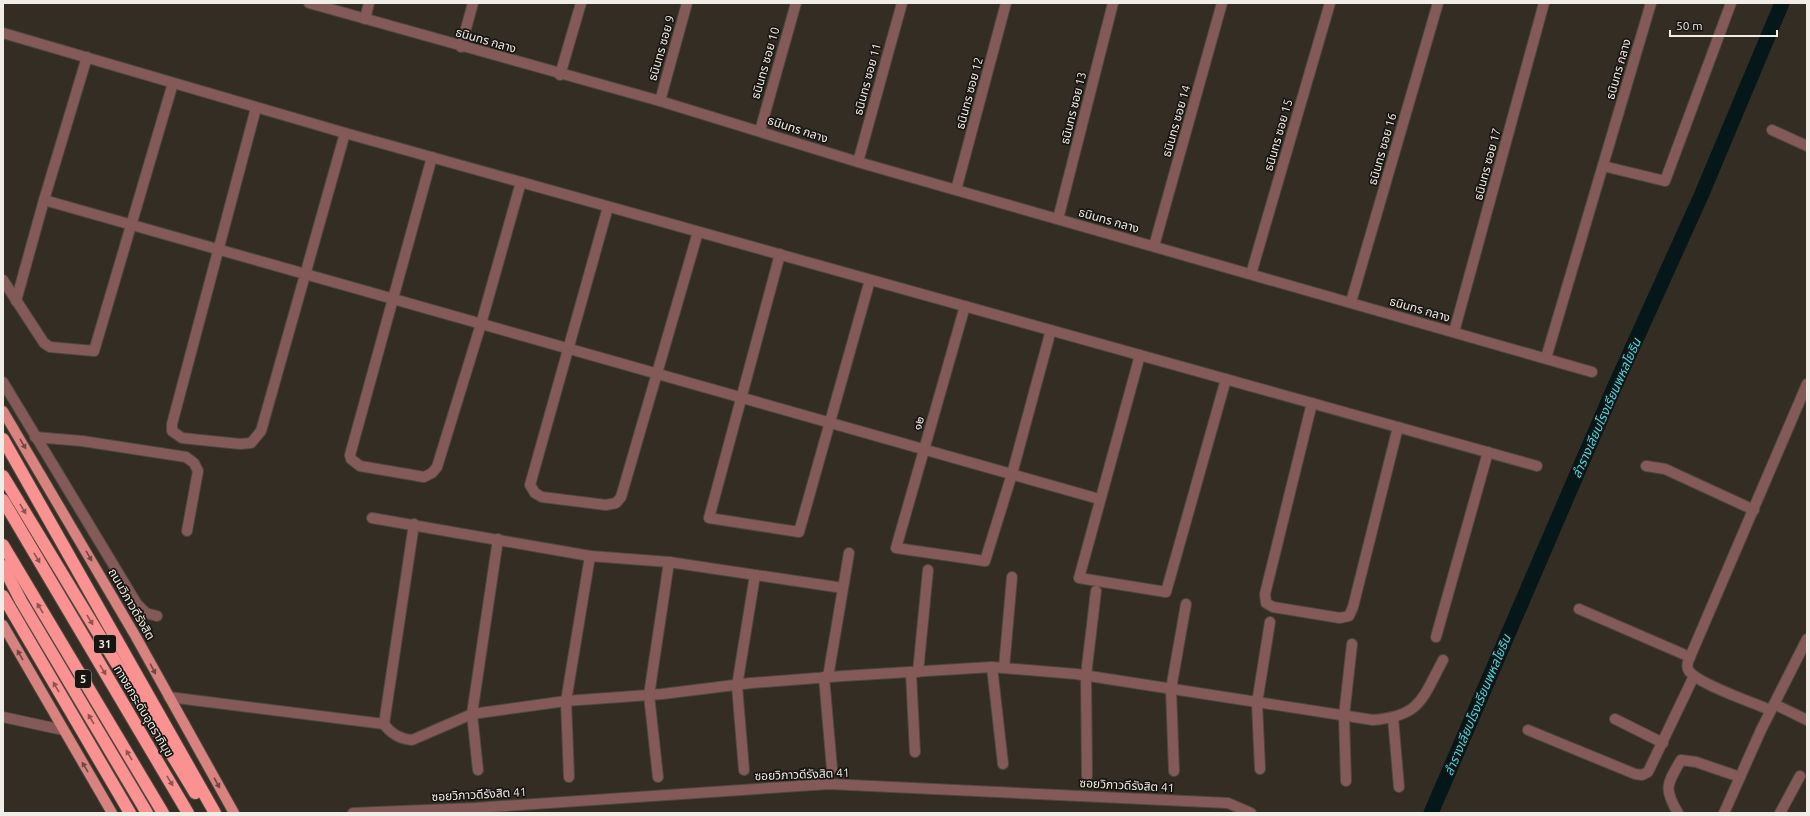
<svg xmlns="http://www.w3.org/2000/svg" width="1810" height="816" font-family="Ubuntu,'Noto Sans Thai',sans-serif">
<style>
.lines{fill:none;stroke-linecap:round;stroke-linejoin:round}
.canal{stroke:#051719;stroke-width:15}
.minor-casing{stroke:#4e483f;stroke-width:12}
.major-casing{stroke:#4e483f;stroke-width:12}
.highway-casing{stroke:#4e483f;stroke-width:14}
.minor{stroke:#845a58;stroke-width:10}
.major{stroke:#d88380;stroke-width:10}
.highway{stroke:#f99290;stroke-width:12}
.oneway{fill:#6f4744}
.oneway2{fill:#895451}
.labels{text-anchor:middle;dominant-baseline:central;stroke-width:3.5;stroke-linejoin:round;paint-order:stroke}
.shield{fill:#191612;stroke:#b0aca6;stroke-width:1}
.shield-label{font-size:11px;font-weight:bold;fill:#f0ece6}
.street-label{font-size:12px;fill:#f0ece6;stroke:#191612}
.water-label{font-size:13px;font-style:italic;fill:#44d8eb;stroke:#191612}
</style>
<rect width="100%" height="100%" fill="#342d24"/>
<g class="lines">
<!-- canal -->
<polyline class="canal" points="1431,813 1614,388 1701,196 1782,3"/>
<!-- minor casing -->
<g class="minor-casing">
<g id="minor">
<polyline points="309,3 660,101 858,162 1592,372"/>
<polyline points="365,19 369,3"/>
<polyline points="3,33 345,133 1537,466"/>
<polyline points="461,47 473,3"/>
<polyline points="560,75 581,3"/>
<polyline points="660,101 687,3"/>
<polyline points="256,108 172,424 172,431 182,438 240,444 251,443 261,431 345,133"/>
<polyline points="1772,130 1807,146"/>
<polyline points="760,131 796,3"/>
<polyline points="432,157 350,455 351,459 360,466 424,477 432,473 437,467 481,324 521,182"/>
<polyline points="858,162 902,3"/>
<polyline points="1603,166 1665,181 1731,3"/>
<polyline points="956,190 1006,3"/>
<polyline points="44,200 1099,499"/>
<polyline points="608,207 530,485 535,493 542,497 606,505 616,503 621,497 698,232"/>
<polyline points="1058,219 1113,3"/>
<polyline points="1154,246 1222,3"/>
<polyline points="780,254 709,518 799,532 870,280"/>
<polyline points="1251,274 1330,3"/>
<polyline points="3,280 44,343 50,347 94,351 173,83"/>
<polyline points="16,301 44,200 87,57"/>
<polyline points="1351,302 1438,3"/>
<polyline points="965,306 896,548 985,561 1012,474 1051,330"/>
<polyline points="1454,332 1544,3"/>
<polyline points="1140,355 1079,578 1166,592 1226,379"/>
<polyline points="1546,358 1651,3"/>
<polyline points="3,382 137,604 146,613 157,616"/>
<polyline points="1312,403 1265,594 1266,603 1273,607 1340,618 1349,616 1353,607 1398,427"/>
<polyline points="35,437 82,441 186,457 194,463 198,471 187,531"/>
<polyline points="1646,466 1665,469 1754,510"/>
<polyline points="372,518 590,556 669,562 843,588"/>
<path d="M414,524L384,724C391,734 400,739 412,740L472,714L566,701L662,694L751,683L843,676L992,667L1076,674L1373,720C1421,716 1422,699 1443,660"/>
<polyline points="1579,609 1690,657"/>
<polyline points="1436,637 1488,452"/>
<polyline points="992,667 1003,764"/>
<polyline points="1004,668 1012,577"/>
<polyline points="918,672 928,570"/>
<polyline points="911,673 915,752"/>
<polyline points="824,677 832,769"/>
<polyline points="828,677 849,553"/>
<polyline points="169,697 384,724"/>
<polyline points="1774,704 1807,720"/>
<path d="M1770,710C1754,703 1698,684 1689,671C1686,667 1688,661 1690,657L1807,384"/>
<polyline points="3,717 63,730"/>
<polyline points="1393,718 1399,787"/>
<polyline points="1615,719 1663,743"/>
<polyline points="1528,730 1635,774 1642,775 1648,772 1694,676"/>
<polyline points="1260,769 1257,703 1270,622"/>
<polyline points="478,770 472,714 498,539"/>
<polyline points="744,770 737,686 755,575"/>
<polyline points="1174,771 1171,689 1186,604"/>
<polyline points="1087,776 1086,675 1096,591"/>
<polyline points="569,777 566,701 590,556"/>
<polyline points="658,777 649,695 669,562"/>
<polyline points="1346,781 1344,716 1352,644"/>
<polyline points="353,813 475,808 829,784 1228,803 1251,813"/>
<path d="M1678,813C1663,788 1667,784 1681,760L1696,762L1740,777"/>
<polyline points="1724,813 1761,730 1807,639"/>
<polyline points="1780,813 1800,776"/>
</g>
</g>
<!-- major casing -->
<g class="major-casing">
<g id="major">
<polyline points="3,411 136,637 234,813"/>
<polyline points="3,625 112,813"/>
</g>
</g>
<!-- highway casing -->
<g class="highway-casing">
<g id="highway">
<polyline points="3,439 215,813"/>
<polyline points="3,476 195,793"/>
<polyline points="3,500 188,813"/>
<polyline points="3,545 163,813"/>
<polyline points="3,566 21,601 147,813"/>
<polyline points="3,596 130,813"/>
</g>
</g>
<!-- minor -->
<use href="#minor" class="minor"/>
<!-- major -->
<use href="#major" class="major"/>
<!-- highway -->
<use href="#highway" class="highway"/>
</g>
<!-- one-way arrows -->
<defs><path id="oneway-solid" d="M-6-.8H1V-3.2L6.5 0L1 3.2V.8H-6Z"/></defs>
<g class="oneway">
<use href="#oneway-solid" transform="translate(23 444) rotate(59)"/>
<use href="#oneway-solid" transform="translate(89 556) rotate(60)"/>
<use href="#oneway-solid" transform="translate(20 655) rotate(-120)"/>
<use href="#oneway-solid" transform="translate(153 669) rotate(62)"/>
<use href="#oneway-solid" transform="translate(85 767) rotate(-121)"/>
<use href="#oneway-solid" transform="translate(217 783) rotate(61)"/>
</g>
<g class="oneway2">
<use href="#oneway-solid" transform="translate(23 509) rotate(59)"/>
<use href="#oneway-solid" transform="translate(37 558) rotate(59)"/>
<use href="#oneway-solid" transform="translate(40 608) rotate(-121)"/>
<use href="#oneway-solid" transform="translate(90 620) rotate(59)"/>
<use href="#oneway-solid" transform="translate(103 670) rotate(59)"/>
<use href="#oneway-solid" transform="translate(56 687) rotate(-120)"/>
<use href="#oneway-solid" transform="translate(91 719) rotate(-121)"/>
<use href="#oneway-solid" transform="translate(129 755) rotate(-121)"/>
<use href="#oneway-solid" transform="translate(170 781) rotate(59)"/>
</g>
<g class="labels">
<!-- shield labels -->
<g class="shield">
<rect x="94" y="635" width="22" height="18" rx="3"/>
<rect x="75" y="670" width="16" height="18" rx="3"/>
</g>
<g class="shield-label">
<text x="105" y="644">31</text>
<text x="83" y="679">5</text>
</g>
<!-- street labels -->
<g class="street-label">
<text transform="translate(486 40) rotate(16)">ธนินทร กลาง</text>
<text transform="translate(661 48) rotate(-74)">ธนินทร ซอย 9</text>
<text transform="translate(765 63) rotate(-74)">ธนินทร ซอย 10</text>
<text transform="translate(1618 69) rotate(-74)">ธนินทร กลาง</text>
<text transform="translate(867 79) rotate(-75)">ธนินทร ซอย 11</text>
<text transform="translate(969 93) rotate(-75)">ธนินทร ซอย 12</text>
<text transform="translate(1073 108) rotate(-76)">ธนินทร ซอย 13</text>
<text transform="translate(1176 121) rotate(-74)">ธนินทร ซอย 14</text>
<text transform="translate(798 129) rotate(18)">ธนินทร กลาง</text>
<text transform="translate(1278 135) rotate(-74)">ธนินทร ซอย 15</text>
<text transform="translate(1382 149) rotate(-74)">ธนินทร ซอย 16</text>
<text transform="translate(1487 164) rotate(-75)">ธนินทร ซอย 17</text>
<text transform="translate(1109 220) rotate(16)">ธนินทร กลาง</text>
<text transform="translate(1420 309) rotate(16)">ธนินทร กลาง</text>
<text transform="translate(918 423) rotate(-74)">๑๒</text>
<text transform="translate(132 604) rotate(60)">ถนนวิภาวดีรังสิต</text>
<text transform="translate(144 711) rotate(59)">ทางยกระดับอุตราภิมุข</text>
<text transform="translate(802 774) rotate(-2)">ซอยวิภาวดีรังสิต 41</text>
<text transform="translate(1127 785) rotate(3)">ซอยวิภาวดีรังสิต 41</text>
<text transform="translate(479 794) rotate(-3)">ซอยวิภาวดีรังสิต 41</text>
</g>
<!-- water labels -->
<g class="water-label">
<text transform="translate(1606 408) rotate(-66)">ลำรางเลียบโรงเรียนพหลโยธิน</text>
<text transform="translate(1477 705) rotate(-67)">ลำรางเลียบโรงเรียนพหลโยธิน</text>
</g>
</g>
<!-- border -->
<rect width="1810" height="816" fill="none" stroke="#f0ece6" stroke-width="8"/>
<!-- scale -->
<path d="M1670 30v6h107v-6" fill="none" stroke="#f0ece6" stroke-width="2"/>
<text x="1676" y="30" font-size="12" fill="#f0ece6" stroke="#191612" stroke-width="3" paint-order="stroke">50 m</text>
</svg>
